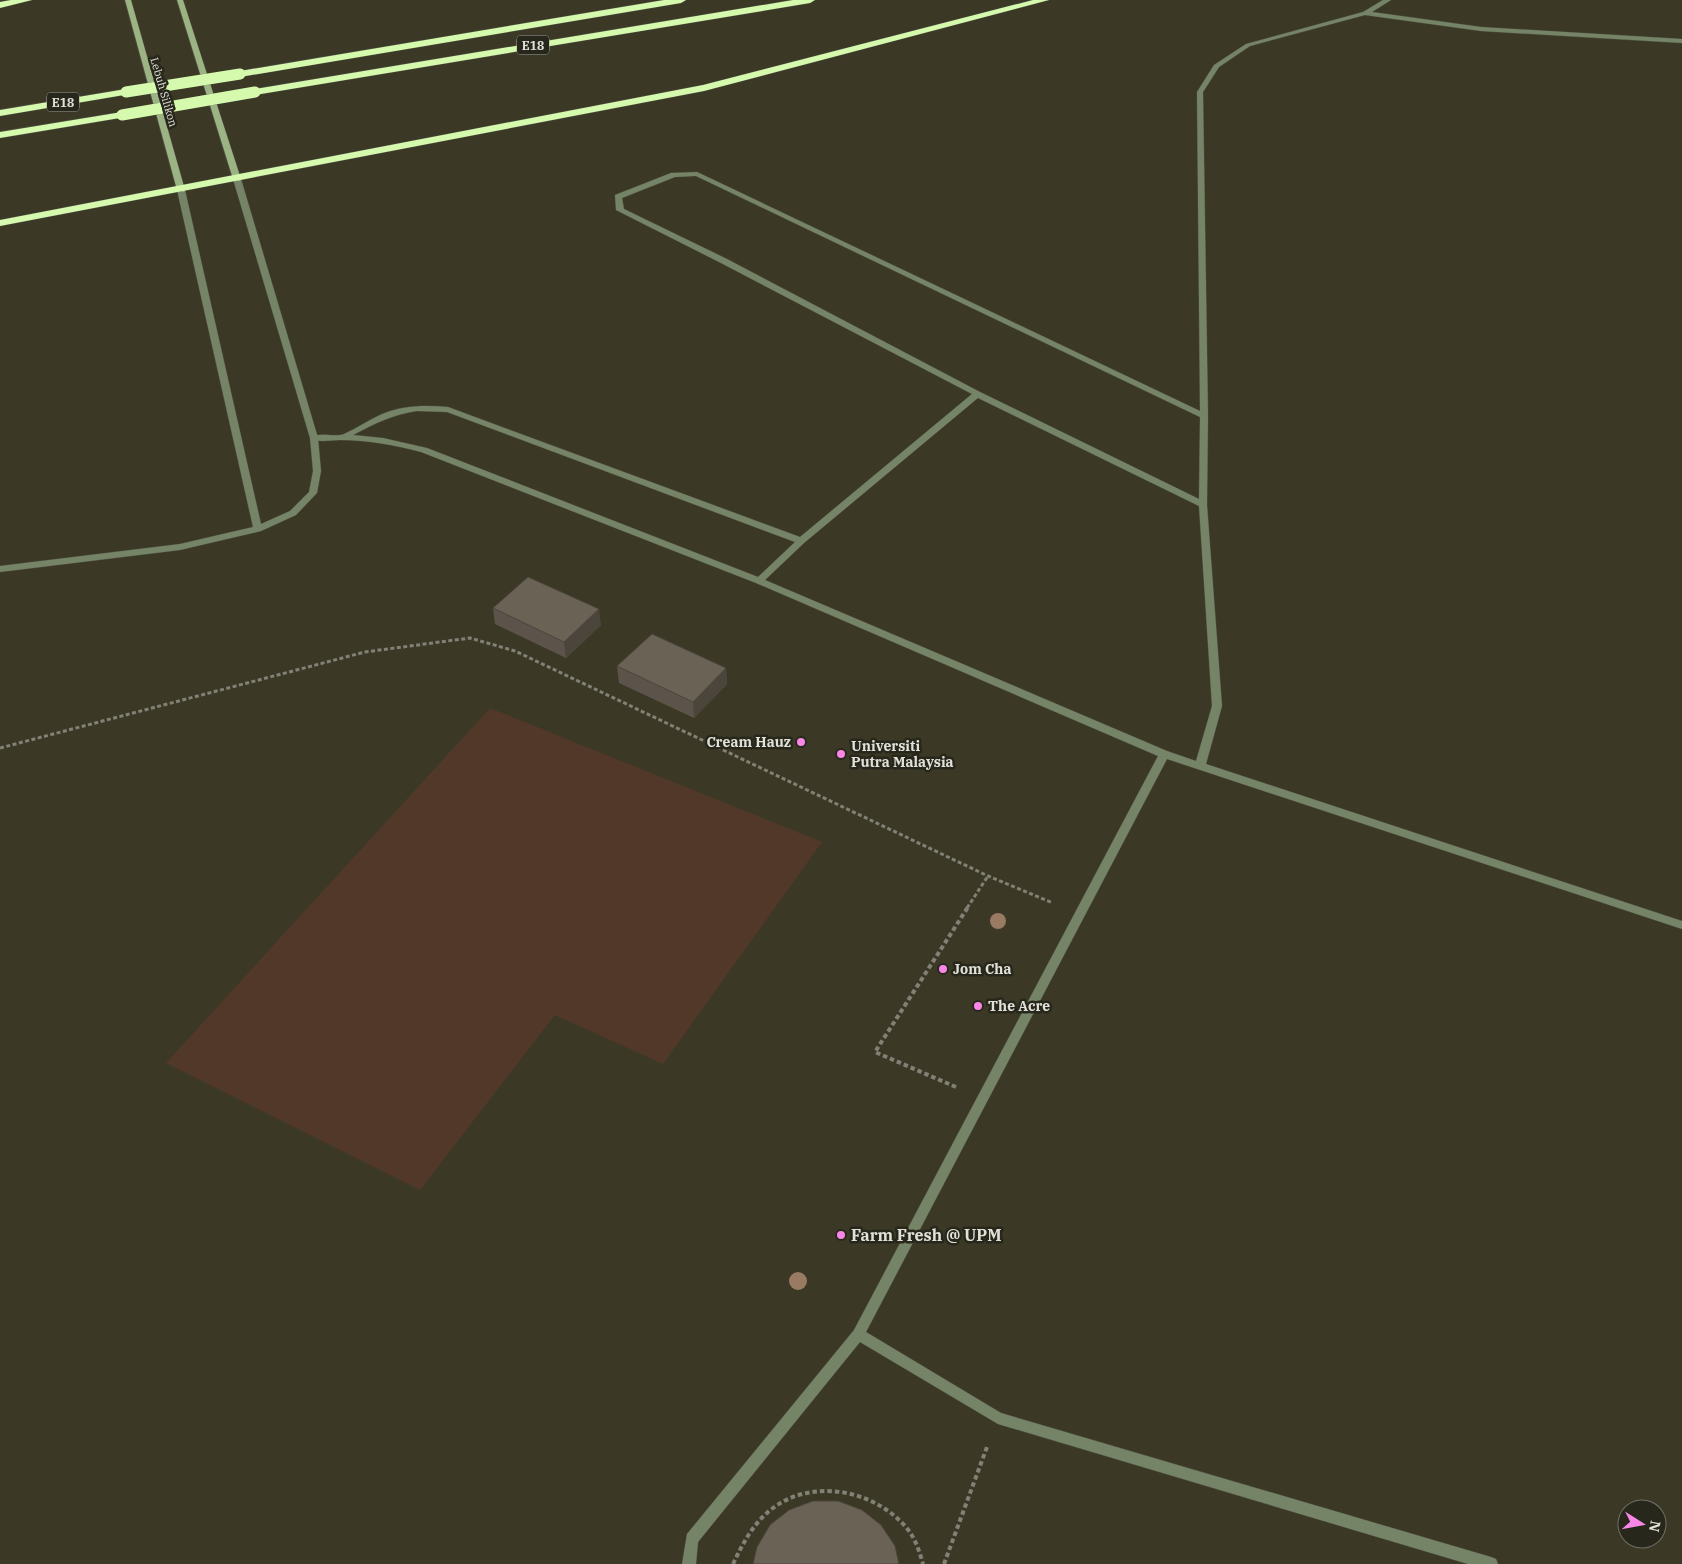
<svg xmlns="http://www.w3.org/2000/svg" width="1682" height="1564" font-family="'IBM Plex Serif',serif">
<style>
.built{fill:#3b3926;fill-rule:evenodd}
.green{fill:#523829}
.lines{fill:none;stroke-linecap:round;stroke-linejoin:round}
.lane-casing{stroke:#4e4d41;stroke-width:1}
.street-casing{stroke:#4e4d41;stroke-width:1}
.secondary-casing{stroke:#4e4d41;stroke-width:1}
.highway-casing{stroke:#4e4d41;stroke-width:1}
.path-far1{stroke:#818176;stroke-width:3;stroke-dasharray:4 2.5;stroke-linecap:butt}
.path{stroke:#818176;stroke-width:4;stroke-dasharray:4.5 3;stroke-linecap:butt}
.lane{fill:#758466;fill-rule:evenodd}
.street{fill:#758466;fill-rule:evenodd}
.secondary{fill:#9cb483;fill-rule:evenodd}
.highway{fill:#d5faad;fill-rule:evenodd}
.highway-bridge-casing{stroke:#4e4d41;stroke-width:11;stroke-linecap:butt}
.highway-bridge{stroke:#d5faad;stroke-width:11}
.tree{fill:#997a63}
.wall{fill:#5c544a}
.shaded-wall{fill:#4b453c}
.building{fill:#6b6256;stroke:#4b453c}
.poi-dot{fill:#fa87e7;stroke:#28271b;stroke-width:2}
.labels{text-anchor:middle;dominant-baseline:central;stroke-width:5;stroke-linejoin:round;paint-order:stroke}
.far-street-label{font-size:11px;fill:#e1e1d9;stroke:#28271b}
.shield{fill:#28271b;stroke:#aaa9a0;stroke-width:1}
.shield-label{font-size:12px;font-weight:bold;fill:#e1e1d9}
.poi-label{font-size:14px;font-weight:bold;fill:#e1e1d9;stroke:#28271b;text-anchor:start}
.near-poi-label{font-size:16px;font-weight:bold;fill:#e1e1d9;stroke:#28271b;text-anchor:start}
</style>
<rect width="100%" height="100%" fill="#323124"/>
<!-- built -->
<path class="built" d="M0,0H1682V1564H0ZM1627,1509H1657V1539H1627Z"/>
<!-- green -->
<polygon class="green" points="490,708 822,842 663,1064 555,1015 420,1190 166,1063"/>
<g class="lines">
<!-- lane casing -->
<g class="lane-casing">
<path id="lane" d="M1383,0H1391L1372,12L1481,27L1682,39V43L1481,31L1365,15L1250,46L1219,67L1203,92L1208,416L1207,505L1222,706L1206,764L1682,921V929L1167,759L866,1332L1001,1413L1491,1557L1496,1559L1498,1564H1468L998,1424L860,1342L698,1542L696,1564H682L687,1534L854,1330L1158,756L756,583L421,452C395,445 368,440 340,440C331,440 316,443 310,438C319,431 334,438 344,434C357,428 369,420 382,414C404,405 425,405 448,407L800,537L972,394L721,263L616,210L615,195L671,173L697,172L1200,411L1197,92L1214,65L1246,44L1363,12ZM696,176L1200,417L1199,499L980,392L727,259L624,209L622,198L675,177ZM978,398L1199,506L1212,706L1196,761L1167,751L765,580L804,543ZM417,411L447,412L795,542L758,577L427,448L383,438L353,435C374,424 394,414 417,411Z"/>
</g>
<!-- street casing -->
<g class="street-casing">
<polygon id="street" points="234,177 241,179 318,438 321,471 317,493 296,515 261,531 180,550 0,572 0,566 180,544 253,527 177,190 178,188 185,190 261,524 290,511 309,492 313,471 310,438 233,179"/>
</g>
<!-- secondary casing -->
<g class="secondary-casing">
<g id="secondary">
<polygon points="125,0 131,0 185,190 184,192 177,190"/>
<polygon points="177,0 183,0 241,179 240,181 233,179"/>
</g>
</g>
<!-- highway casing -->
<g class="highway-casing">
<g id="highway">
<polygon points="11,0 32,0 0,8 0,2"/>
<polygon points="664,0 686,0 681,3 240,77 235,74 240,71"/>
<polygon points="793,0 815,0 810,3 255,95 250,92 255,89"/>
<polygon points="1033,0 1049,0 704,91 0,226 0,220 703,85"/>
<polygon points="126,89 130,90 130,94 0,116 0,110"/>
<polygon points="122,112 126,113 126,117 0,138 0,132"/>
</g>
</g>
<!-- path-far1 -->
<g class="path-far1">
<polyline points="0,748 365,652 470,638 515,651 988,876 1053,903"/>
<polyline points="967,908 988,876"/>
</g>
<!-- path -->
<g class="path">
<polyline points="956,1087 875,1052 968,907"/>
<path d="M733,1564C743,1543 754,1522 773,1508C813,1478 873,1490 905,1526C915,1537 919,1550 923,1564"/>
<polyline points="944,1564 987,1447"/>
</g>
<!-- lane -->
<use href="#lane" class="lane"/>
<!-- street -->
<use href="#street" class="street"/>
<!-- secondary -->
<use href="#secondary" class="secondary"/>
<!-- highway -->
<use href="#highway" class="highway"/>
<!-- highway-bridge casing -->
<g class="highway-bridge-casing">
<g id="highway-bridge">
<polyline points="126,92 240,74"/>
<polyline points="122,115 255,92"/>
</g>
</g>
<!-- highway-bridge -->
<use href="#highway-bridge" class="highway-bridge"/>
</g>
<!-- trees -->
<g class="tree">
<circle cx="998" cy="921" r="8"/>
<circle cx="798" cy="1281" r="9"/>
</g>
<!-- wall -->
<g class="wall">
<polygon points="493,608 601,625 566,658 495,624"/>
<polygon points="617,666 726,668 727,684 694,718 619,683"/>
</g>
<!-- shaded-wall -->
<g class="shaded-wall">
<polygon points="599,609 601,625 566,658 564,642"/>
<polygon points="726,668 727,684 694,718 693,702"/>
</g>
<!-- building -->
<g class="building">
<polygon points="528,577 599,609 564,642 493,608"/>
<polygon points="652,634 726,668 693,702 617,666"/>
<polygon points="813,1501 838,1501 862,1510 881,1525 895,1546 899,1564 753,1564 757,1547 770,1525 789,1510"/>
</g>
<!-- markers -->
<g class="poi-dot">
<circle cx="801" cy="742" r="5"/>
<circle cx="841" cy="754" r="5"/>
<circle cx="943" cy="969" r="5"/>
<circle cx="978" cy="1006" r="5"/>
<circle cx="841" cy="1235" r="5"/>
</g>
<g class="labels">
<!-- far-street labels -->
<g class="far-street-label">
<text transform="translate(164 92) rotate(74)">Lebuh Silikon</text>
</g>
<!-- shield labels -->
<g class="shield">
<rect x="517" y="35.5" width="32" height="19" rx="4"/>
<rect x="47" y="92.5" width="32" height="19" rx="4"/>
</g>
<g class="shield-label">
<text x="533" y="45">E18</text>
<text x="63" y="102">E18</text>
</g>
<!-- poi labels -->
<g class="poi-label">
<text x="791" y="742" text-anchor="end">Cream Hauz</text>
<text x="851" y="746">Universiti<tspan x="851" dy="16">Putra Malaysia</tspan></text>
<text x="953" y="969">Jom Cha</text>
<text x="988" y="1006">The Acre</text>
</g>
<!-- near-poi labels -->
<g class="near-poi-label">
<text x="851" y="1235">Farm Fresh @ UPM</text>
</g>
</g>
<!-- north arrow -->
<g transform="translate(1642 1524) rotate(101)"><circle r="24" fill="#28271b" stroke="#727167"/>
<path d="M0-4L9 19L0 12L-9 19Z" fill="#fa87e7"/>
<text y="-8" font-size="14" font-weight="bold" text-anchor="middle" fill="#e1e1d9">N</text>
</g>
</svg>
